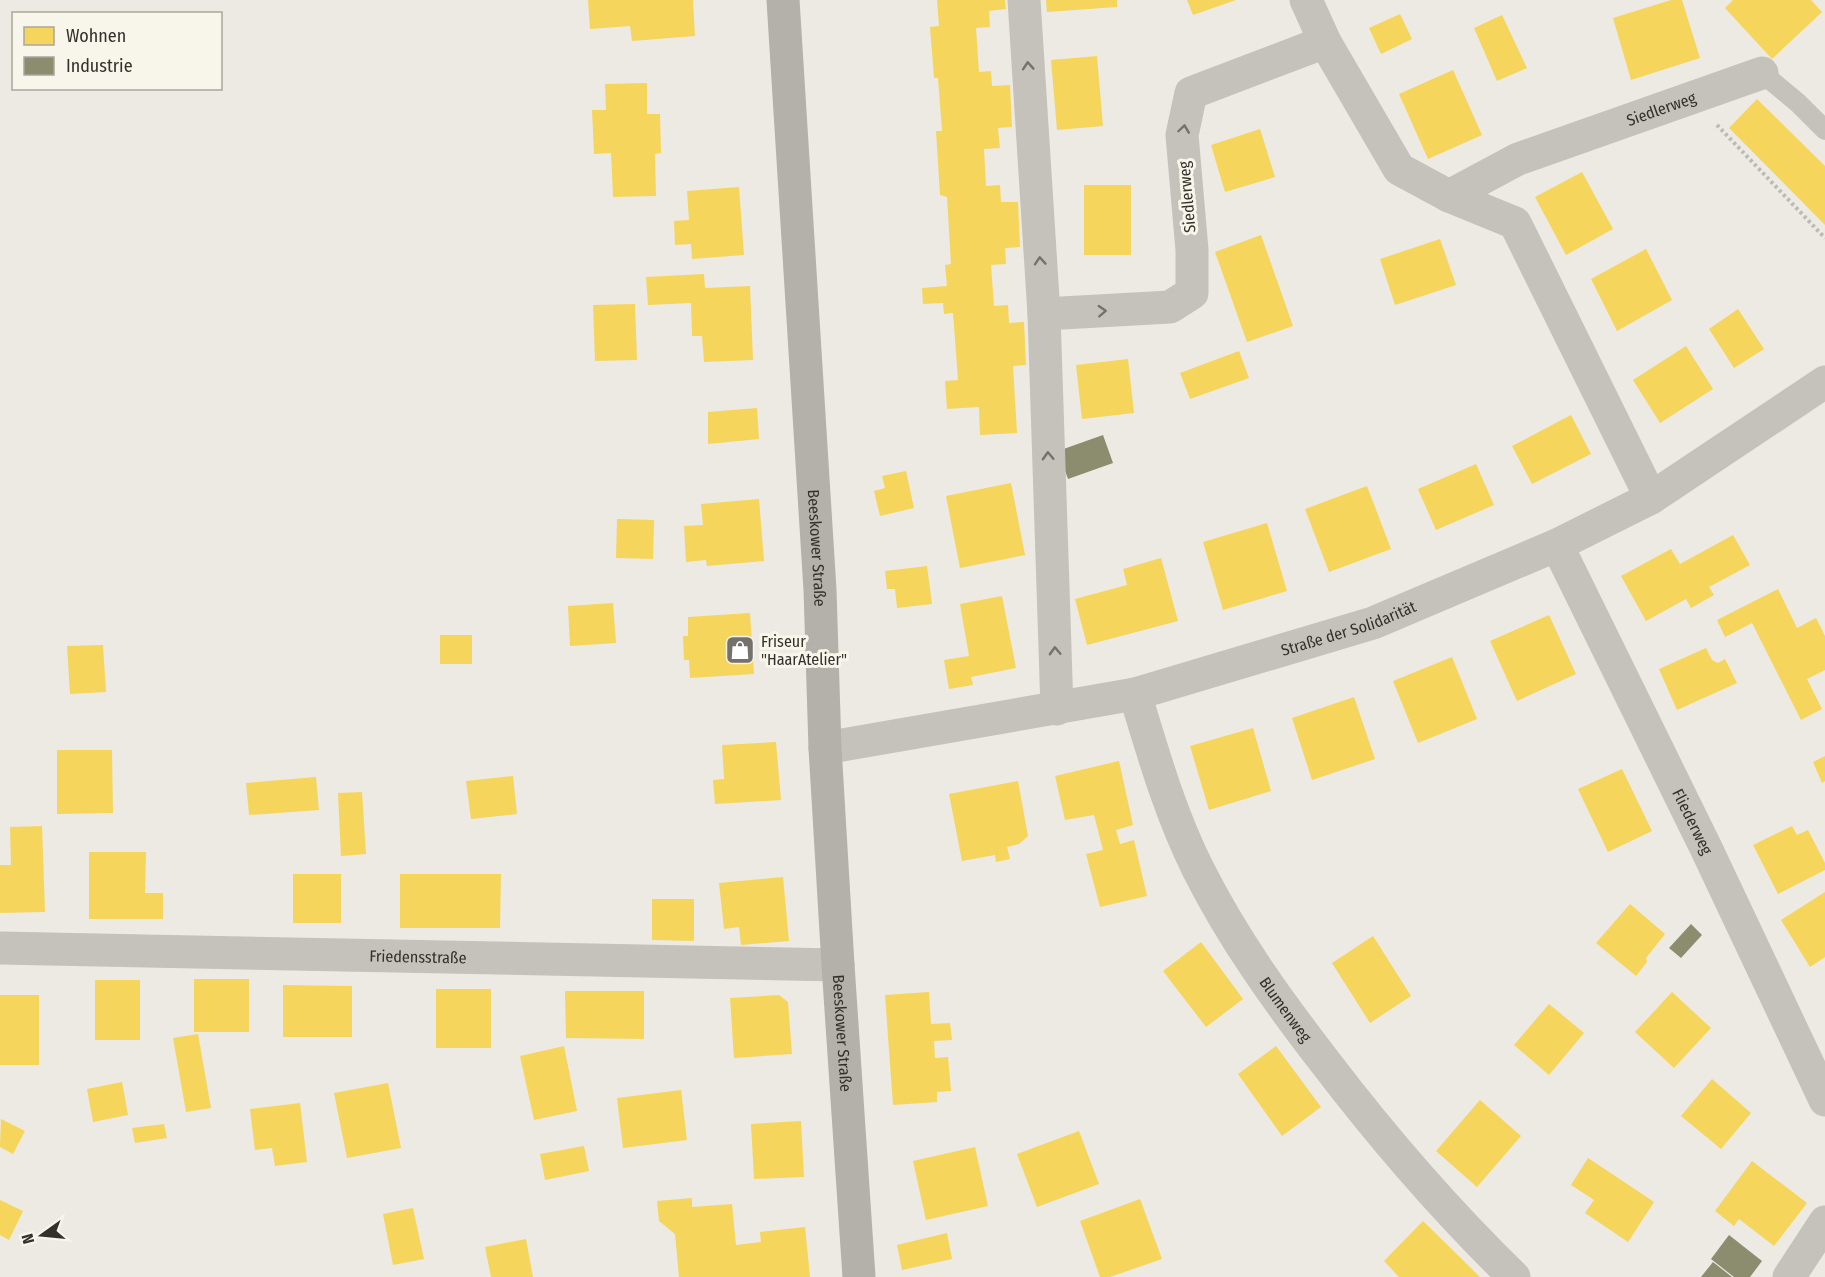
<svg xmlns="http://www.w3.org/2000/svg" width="1825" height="1277" font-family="'Fira Sans Condensed',sans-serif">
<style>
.homes{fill:#f6d55c}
.industry{fill:#8c8c6e}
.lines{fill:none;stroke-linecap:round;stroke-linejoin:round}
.path{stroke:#bdbab4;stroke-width:4;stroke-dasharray:3 3;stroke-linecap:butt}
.service{stroke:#c5c2bb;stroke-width:20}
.minor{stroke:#c5c2bb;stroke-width:33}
.primary{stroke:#b4b0aa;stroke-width:33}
.oneway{stroke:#76726b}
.labels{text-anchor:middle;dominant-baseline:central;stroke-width:6;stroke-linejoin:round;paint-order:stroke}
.street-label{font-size:16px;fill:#35302a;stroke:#f8f5eb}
.poi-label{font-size:16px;fill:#35302a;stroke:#f8f5eb;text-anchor:start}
</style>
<rect width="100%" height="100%" fill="#eceae3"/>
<!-- homes -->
<g class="homes">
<polygon points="588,0 693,0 695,36 632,41 630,26 590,29"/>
<polygon points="937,0 1005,0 1006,9 989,11 990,27 976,28 979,72 991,71 992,86 1010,85 1012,127 998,128 1000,148 984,149 986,186 1000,185 1001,202 1018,202 1020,247 1005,248 1006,264 991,265 994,306 1008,305 1009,323 1024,322 1026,365 1013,366 1017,433 980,435 979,407 947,409 945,381 958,380 953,313 944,314 943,303 923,304 922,288 947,286 945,265 951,264 947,197 940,195 936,131 942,131 938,78 934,78 930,27 939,26"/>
<polygon points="1046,0 1117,0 1117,7 1047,12"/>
<polygon points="1187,0 1236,0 1193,15"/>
<polygon points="1671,0 1682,0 1700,58 1631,80 1613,18"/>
<polygon points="1733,0 1811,0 1822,12 1772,59 1725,8"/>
<polygon points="1400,14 1412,39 1381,54 1369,28"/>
<polygon points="1502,15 1527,68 1497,81 1474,28"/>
<polygon points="1097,56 1103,126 1057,130 1051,60"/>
<polygon points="1453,70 1482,135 1428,159 1399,94"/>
<polygon points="647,83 647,114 660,114 661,153 655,154 656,196 613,197 611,153 594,154 592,110 606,110 605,84"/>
<polygon points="1757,99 1825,166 1825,225 1729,128"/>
<polygon points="1260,129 1275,177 1225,192 1211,145"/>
<polygon points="1582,172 1613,229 1566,255 1535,197"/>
<rect x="1084" y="185" width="47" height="70"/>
<polygon points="739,187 744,255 692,259 691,244 675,245 674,221 689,220 687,191"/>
<polygon points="1261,235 1293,326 1247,342 1215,252"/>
<polygon points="1440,239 1456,285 1395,305 1380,259"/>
<polygon points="1646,249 1672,300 1617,331 1591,279"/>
<polygon points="704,274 705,288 750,286 753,360 704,362 702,336 692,336 691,303 648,305 646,277"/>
<polygon points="635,304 637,360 595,361 593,305"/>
<polygon points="1738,309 1764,349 1734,368 1709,329"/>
<polygon points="1686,346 1713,389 1660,423 1633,380"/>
<polygon points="1239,351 1249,378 1190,399 1180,373"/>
<polygon points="1128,359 1134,413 1082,419 1076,365"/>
<polygon points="757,408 759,439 708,444 708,412"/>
<polygon points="1571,415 1591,454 1532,484 1512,446"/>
<polygon points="1476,464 1494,505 1436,530 1418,489"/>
<polygon points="906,471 914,508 880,516 874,491 885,488 882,476"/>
<polygon points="1011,483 1025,555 960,568 946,496"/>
<polygon points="1367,486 1391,549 1329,572 1305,509"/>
<polygon points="759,499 764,561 707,566 706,560 686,562 684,526 703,525 701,504"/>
<polygon points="617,519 654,520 653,559 616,558"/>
<polygon points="1267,523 1287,591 1223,610 1203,542"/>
<polygon points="1733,535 1750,565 1709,587 1714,595 1691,608 1686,599 1646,621 1621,576 1671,549 1680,564"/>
<polygon points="1161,558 1178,621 1087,645 1075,599 1127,585 1123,569"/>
<polygon points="927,566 932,604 897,608 895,589 887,589 885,571"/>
<polygon points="1778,589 1797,628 1816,618 1825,636 1825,670 1807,679 1822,709 1801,720 1752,623 1725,637 1717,620"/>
<polygon points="1002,596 1016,668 971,677 973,685 949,689 944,660 969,656 960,604"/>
<polygon points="613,603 616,643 570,646 568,606"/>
<polygon points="750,613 754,674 690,678 689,660 684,660 683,636 688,636 688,617"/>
<polygon points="1549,615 1576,674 1517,701 1490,641"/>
<rect x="440" y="635" width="32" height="29"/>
<polygon points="103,645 106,692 70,694 67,646"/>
<polygon points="1706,648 1712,660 1718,663 1725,659 1737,683 1677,710 1659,669"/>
<polygon points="1452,657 1477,719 1418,743 1393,681"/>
<polygon points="1354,697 1375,759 1312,780 1292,718"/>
<polygon points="1253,728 1271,791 1209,810 1190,746"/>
<polygon points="776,742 781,800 715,804 713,780 724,779 722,745"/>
<polygon points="57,750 112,750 113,813 57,814"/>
<polygon points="1825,756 1825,781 1822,783 1813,762"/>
<polygon points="1119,761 1133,825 1116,830 1120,844 1134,840 1147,896 1100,907 1086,854 1103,850 1094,815 1065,820 1055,776"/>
<polygon points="1622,769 1652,831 1608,852 1578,789"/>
<polygon points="513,776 517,814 471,819 466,781"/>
<polygon points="316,777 319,810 249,815 246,783"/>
<polygon points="1018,781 1028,836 1019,844 1007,847 1010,859 996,862 995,855 962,861 949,794"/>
<polygon points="362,792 366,854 341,856 338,793"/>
<polygon points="42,826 45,912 0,913 0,865 11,865 10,827"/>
<polygon points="1792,826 1797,835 1808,830 1825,863 1825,870 1778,894 1753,845"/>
<polygon points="89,852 146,852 145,893 163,893 163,919 89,919"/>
<rect x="293" y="874" width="48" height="49"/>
<polygon points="400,874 501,874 500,928 400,928"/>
<polygon points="783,877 789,941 741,945 739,927 724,929 719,883"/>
<polygon points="1825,892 1825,957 1810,967 1781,920"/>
<polygon points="652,899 694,899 694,941 652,940"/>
<polygon points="1630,904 1665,934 1646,958 1647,962 1636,976 1596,943"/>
<polygon points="1373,936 1411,996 1370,1023 1332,963"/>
<polygon points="1201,942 1243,999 1206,1027 1163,971"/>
<rect x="194" y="979" width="55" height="53"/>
<rect x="95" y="980" width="45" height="60"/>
<polygon points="283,985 352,986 352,1037 283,1037"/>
<rect x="436" y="989" width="55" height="59"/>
<polygon points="565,991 644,991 644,1039 566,1038"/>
<polygon points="929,992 931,1024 950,1023 952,1040 934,1041 935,1058 948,1057 951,1091 937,1092 937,1102 893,1105 885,995"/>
<polygon points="1672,992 1711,1028 1674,1068 1635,1032"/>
<rect x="0" y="995" width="39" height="70"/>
<polygon points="779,995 788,1002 792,1054 734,1058 730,998"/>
<polygon points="1549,1004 1584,1033 1549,1075 1514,1045"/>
<polygon points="198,1034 211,1108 186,1112 173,1038"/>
<polygon points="564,1046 577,1111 534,1120 520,1056"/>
<polygon points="1276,1046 1321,1107 1282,1136 1238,1074"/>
<polygon points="1712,1079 1751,1113 1721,1149 1681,1116"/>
<polygon points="122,1082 128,1115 93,1122 87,1089"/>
<polygon points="388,1083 401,1148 347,1158 334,1093"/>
<polygon points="681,1090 687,1140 623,1148 617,1098"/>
<polygon points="1480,1100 1521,1136 1477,1187 1436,1151"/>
<polygon points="300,1103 307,1162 275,1166 272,1148 255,1150 250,1109"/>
<polygon points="1,1119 25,1131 13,1154 0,1147"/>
<polygon points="801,1121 804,1177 754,1179 751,1124"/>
<polygon points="164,1124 167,1138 135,1143 132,1128"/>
<polygon points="1079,1131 1099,1184 1037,1207 1017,1154"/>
<polygon points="584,1146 589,1171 545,1180 540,1154"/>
<polygon points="975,1147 988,1206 926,1220 913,1161"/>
<polygon points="1588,1158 1654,1202 1628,1242 1585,1213 1594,1200 1571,1185"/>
<polygon points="1752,1161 1807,1203 1774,1246 1739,1219 1734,1226 1715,1211"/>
<polygon points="692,1198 692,1207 732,1204 736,1245 761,1242 760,1232 805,1227 810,1277 679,1277 675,1234 659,1221 657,1201"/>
<polygon points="1140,1199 1162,1259 1110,1277 1100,1277 1080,1221"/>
<polygon points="0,1200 23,1211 9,1240 0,1235"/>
<polygon points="413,1208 424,1259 393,1265 383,1214"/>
<polygon points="1423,1221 1480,1277 1399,1277 1384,1261"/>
<polygon points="947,1233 952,1259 902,1270 897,1245"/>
<polygon points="526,1239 533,1277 491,1277 485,1247"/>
</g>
<!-- industry -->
<g class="industry">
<polygon points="1103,435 1113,463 1068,479 1058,451"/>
<polygon points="1691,924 1702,935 1681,958 1669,948"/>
<polygon points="1729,1235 1762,1261 1750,1277 1734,1277 1711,1259"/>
<polygon points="1713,1262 1732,1277 1701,1277"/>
</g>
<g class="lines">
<!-- path -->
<polyline class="path" points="1717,125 1825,238"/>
<!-- service -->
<polyline class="service" points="1762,73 1798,103 1825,130"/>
<!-- minor -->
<g class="minor">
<polyline points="1024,0 1044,314 1057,709"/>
<polyline points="1306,0 1325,42 1399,169 1449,196 1515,223 1651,498"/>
<path id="s1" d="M1449,196L1518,159L1762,73"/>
<polyline points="1044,314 1170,307 1192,293 1192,250 1182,135 1191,93 1325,42"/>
<path id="s2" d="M1557,545L1706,848L1825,1100"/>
<path id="s3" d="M1135,694C1153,753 1170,813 1198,869C1233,939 1278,1001 1325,1062C1383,1138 1446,1211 1514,1277"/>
<path id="s4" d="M825,748L1135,694L1373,623L1557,545L1651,498L1825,382"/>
<path id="s5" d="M0,948L838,965"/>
<polyline points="1789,1277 1825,1222"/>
</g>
<!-- primary -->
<path class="primary" id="s6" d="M783,0L820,590L825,748L838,965L859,1277"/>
</g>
<!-- one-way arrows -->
<defs><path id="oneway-chevron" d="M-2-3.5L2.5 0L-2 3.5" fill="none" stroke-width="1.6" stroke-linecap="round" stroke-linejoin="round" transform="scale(1.5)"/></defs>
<g class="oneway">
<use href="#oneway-chevron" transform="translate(1028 66) rotate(-94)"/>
<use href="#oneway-chevron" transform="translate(1184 129) rotate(-82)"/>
<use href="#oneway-chevron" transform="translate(1040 261) rotate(-94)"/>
<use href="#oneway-chevron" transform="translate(1102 311) rotate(-3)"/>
<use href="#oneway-chevron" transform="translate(1048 456) rotate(-92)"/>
<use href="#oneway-chevron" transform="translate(1055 651) rotate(-92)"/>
</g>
<!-- icons -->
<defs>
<g id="shop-square" transform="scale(1.5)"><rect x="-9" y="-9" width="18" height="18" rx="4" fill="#75716b" stroke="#f8f5eb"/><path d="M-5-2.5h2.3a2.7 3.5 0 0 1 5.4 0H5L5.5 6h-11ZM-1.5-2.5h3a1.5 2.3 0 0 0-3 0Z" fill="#fff"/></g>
</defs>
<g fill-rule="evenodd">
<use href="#shop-square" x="740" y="650"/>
</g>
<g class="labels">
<!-- street labels -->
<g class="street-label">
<text stroke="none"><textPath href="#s1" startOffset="230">Siedlerweg</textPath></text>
<text transform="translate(1187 197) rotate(-95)">Siedlerweg</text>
<text stroke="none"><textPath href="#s6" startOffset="549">Beeskower Straße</textPath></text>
<text stroke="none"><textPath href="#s4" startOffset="538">Straße der Solidarität</textPath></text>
<text stroke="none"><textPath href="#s2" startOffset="308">Fliederweg</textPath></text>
<text stroke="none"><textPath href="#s5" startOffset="418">Friedensstraße</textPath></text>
<text stroke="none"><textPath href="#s3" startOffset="352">Blumenweg</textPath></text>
<text stroke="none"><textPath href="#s6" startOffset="1035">Beeskower Straße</textPath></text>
</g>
<!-- poi labels -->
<g class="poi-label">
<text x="761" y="641">Friseur<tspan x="761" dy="18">"HaarAtelier"</tspan></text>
</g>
</g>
<!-- legend -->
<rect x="12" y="12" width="210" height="78" fill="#f8f5eb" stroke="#aaa69e" stroke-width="1.5"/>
<rect x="24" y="27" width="30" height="18" fill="#f6d55c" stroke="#aaa69e" stroke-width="1.5"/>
<text x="66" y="42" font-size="18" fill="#35302a">Wohnen</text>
<rect x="24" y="57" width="30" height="18" fill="#8c8c6e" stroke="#aaa69e" stroke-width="1.5"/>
<text x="66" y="72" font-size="18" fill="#35302a">Industrie</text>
<!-- north arrow -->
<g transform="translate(42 1235) rotate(255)" stroke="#f8f5eb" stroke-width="4.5" paint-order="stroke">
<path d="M0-4.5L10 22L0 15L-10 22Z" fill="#35302a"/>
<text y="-9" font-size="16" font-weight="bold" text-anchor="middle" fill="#35302a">N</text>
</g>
</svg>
